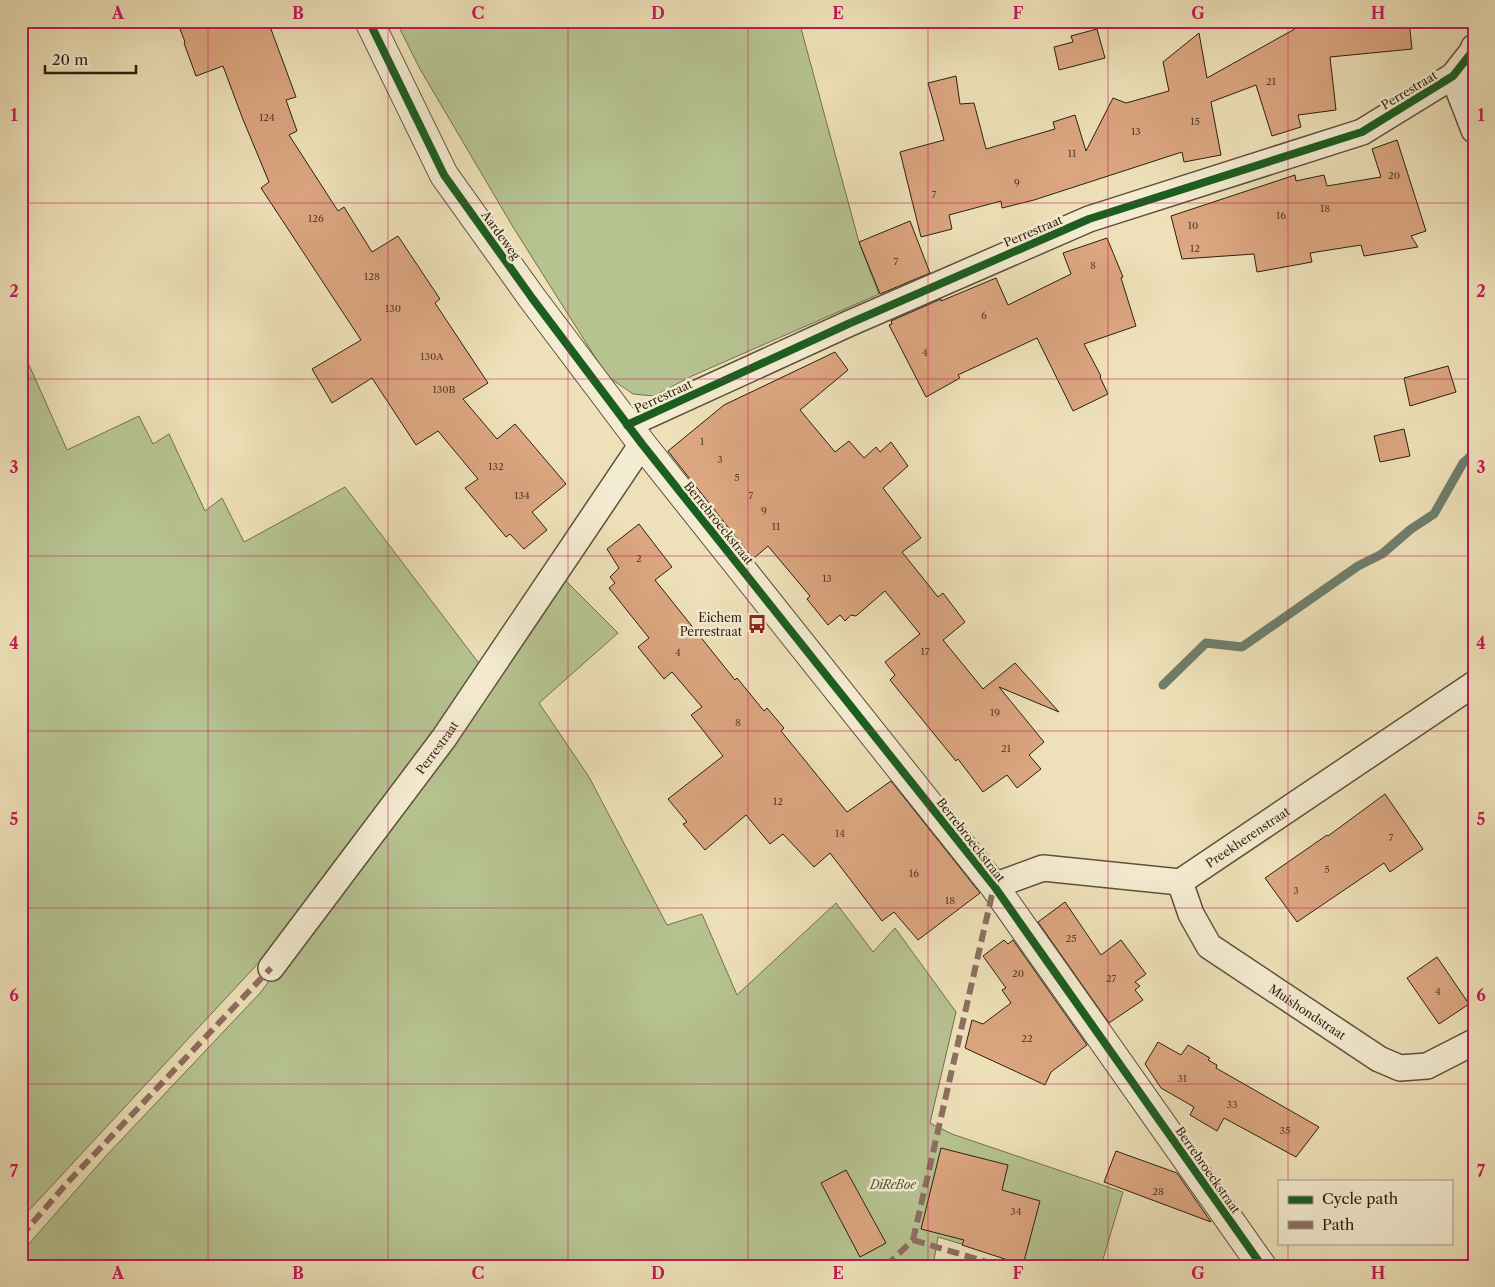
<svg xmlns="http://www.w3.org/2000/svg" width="1495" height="1287" font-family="'Libre Caslon Text',serif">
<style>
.green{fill:#b6c391;stroke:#727150}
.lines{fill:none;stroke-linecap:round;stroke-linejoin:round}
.stream{stroke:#6f7e6c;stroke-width:9}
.building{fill:#dba680;stroke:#2d1f10}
.minor-casing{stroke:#5d503a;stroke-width:28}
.tertiary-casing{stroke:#5d503a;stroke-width:30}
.minor{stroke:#f4ecd2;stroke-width:25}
.tertiary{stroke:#f4ecd2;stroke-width:28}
.quiet{stroke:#8d6e63;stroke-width:6;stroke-dasharray:12 6;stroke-linecap:butt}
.cycleway-casing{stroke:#f4ecd2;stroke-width:11}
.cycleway{stroke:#1b5e20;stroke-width:8}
.grid{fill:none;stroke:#c2185b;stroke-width:1;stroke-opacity:0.55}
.labels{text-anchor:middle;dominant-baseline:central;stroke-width:5;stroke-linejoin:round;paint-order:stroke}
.number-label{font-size:10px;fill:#58412c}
.street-label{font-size:12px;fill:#2d1f10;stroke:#f4ecd2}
.poi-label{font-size:12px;fill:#2d1f10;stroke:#f4ecd2;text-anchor:end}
.park-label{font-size:12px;font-style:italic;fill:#565037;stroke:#f4ecd2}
.neatline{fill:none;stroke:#c2185b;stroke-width:2}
.grid-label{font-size:16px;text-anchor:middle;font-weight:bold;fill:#c2185b}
</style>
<rect width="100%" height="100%" fill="#eee1b9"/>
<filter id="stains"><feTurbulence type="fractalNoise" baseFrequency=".004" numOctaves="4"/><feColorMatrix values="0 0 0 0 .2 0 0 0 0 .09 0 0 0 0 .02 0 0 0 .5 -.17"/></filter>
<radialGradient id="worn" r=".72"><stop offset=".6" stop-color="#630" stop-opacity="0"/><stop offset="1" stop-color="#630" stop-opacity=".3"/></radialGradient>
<!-- green -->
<g class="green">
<polygon points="396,21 799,21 859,242 879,294 692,376 654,396 633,394 607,376 513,227 420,69"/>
<polygon points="21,347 67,450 139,416 153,444 169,434 205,511 222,498 244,542 345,487 481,666 357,838 264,957 21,1219"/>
<polygon points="563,578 618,633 539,703 589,777 667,925 702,914 737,995 836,903 873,952 895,928 956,1012 930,1123 952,1134 1123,1192 1101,1266 1035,1266 938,1237 933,1266 21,1266 21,1253 105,1157 260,993 337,892"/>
</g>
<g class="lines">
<!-- stream -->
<polyline class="stream" points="1163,685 1206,643 1242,647 1358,566 1382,554 1411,529 1434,514 1463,463 1474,453"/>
</g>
<!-- building -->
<g class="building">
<polygon points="180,21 268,21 296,97 286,100 297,131 289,135 338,211 344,207 372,252 398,236 440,299 435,303 488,383 463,399 497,439 515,424 566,484 532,512 547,530 524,549 510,534 506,537 465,488 478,479 438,431 416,445 372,378 332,403 312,369 361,340 261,188 269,182 242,117 223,66 196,76 184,43 185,42 180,29 183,28"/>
<polygon points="1309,21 1409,21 1412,49 1330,57 1336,110 1298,115 1301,127 1272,136 1256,85 1211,102 1221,155 1184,162 1182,152 1034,200 1002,208 1001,201 949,215 952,229 921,237 900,152 944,140 928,83 956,76 960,104 974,103 986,149 1055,129 1053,122 1075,115 1086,151 1113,98 1126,103 1169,91 1163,62 1199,33 1207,78"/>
<polygon points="1097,29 1105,58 1059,70 1054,47 1073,42 1071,36"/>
<polygon points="1397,140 1426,231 1411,236 1418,247 1364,256 1361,245 1310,253 1312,262 1257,272 1254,254 1182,259 1171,216 1295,175 1296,181 1324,175 1327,186 1381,177 1372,149"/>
<polygon points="910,221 930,273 880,294 859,242"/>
<polygon points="1107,238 1123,277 1121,278 1136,326 1084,344 1101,376 1100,377 1108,394 1073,411 1037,338 958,375 960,378 926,397 889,325 892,324 891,321 941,299 941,301 996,278 1008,305 1071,274 1063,253"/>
<polygon points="835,352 848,370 800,410 835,452 849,441 864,458 876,447 880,452 891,442 908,466 883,488 921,538 902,552 938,597 943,593 965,622 943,640 983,689 1015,663 1059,712 999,687 1044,742 1029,755 1041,769 1017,788 1007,775 983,792 958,759 956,761 890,680 895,675 885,662 920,634 885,591 856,616 851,615 845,621 840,615 828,625 807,599 810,596 768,546 753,559 668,451 724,405"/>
<polygon points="1448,366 1456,392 1410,406 1404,378"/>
<polygon points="1404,429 1410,456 1380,462 1374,436"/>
<polygon points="639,524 672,567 655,580 735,680 737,678 764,711 767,708 784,728 781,731 847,812 891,781 980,893 918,940 894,912 882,921 830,853 814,867 783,834 770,844 746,815 705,850 683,824 687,822 668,799 723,756 691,715 702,707 672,672 664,679 638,647 649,638 609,588 615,583 610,577 619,568 607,549"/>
<polygon points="1385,794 1423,849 1390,872 1384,863 1297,922 1265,878 1327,835 1328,836"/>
<polygon points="1065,902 1101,955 1121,940 1146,974 1135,982 1140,986 1135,990 1143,1000 1109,1023 1038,922"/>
<polygon points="1004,940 1008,944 1013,940 1087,1045 1051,1072 1045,1085 965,1048 972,1020 983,1024 1011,1003 1002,990 1006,988 983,956"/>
<polygon points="1437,957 1469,1004 1439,1024 1407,978"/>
<polygon points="1158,1042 1181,1055 1188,1045 1210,1058 1208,1060 1217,1065 1216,1068 1319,1127 1296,1157 1224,1118 1217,1131 1190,1115 1194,1107 1161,1088 1145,1064"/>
<polygon points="941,1148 1008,1165 1002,1190 1040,1201 1023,1265 962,1245 964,1240 921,1229"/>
<polygon points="1116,1151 1177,1173 1211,1222 1104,1182"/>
<polygon points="846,1170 886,1243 860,1257 821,1183"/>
</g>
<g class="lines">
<!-- minor casing -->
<g class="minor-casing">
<g id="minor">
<polyline points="1453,76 1474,130"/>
<polyline points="627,425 848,324 1089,219 1362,132 1453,76 1472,52 1474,47"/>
<path id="s1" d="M1180,882L1191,914L1209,946L1379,1059L1400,1068L1427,1066L1474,1042"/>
<path id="s2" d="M994,886L1043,868L1180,882L1474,684"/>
<path id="s3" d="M271,968L444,738L642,444"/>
</g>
</g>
<!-- tertiary casing -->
<g class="tertiary-casing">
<polyline id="tertiary" points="369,21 444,175 532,298 642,444 994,886 1262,1266"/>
</g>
<!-- minor -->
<use href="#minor" class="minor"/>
<!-- tertiary -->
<use href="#tertiary" class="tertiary"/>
<!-- quiet -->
<g class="quiet">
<polyline points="21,1236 69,1181 271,968"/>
<polyline points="913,1240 994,886"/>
<polyline points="913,1240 1000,1266"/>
<polyline points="886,1266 913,1240"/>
</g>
<!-- cycleway casing -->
<g class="cycleway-casing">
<g id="cycleway">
<polyline points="369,21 444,175 532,298 642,444 994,886 1262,1266"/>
<polyline points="627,425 848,324 1089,219 1362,132 1453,76 1472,52 1474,47"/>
</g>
</g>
<!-- cycleway -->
<use href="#cycleway" class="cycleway"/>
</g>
<!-- grid -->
<path class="grid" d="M208,21V1266M388,21V1266M568,21V1266M748,21V1266M928,21V1266M1108,21V1266M1288,21V1181M21,203H1474M21,379H1474M21,556H1474M21,731H1474M21,908H1474M21,1084H1474M1288,1243V1266"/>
<!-- icons -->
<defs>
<g id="bus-bare" transform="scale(1.5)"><path d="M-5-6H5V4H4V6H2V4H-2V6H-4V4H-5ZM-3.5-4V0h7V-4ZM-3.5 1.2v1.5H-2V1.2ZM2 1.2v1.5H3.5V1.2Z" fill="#8f2418" stroke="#f4ecd2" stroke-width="2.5" paint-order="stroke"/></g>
</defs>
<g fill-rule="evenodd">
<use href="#bus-bare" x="757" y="624"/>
</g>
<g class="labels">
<!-- number labels -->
<g class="number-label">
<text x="1271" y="81">21</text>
<text x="267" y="117">124</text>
<text x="1195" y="121">15</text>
<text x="1136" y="131">13</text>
<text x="1072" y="153">11</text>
<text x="1394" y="175">20</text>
<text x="1017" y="182">9</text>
<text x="934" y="194">7</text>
<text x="1325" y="208">18</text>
<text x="1281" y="215">16</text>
<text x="316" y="218">126</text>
<text x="1193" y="225">10</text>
<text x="1195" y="248">12</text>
<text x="896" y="261">7</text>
<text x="1093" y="265">8</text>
<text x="372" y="276">128</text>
<text x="393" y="308">130</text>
<text x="984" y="315">6</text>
<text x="925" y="352">4</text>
<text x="432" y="356">130A</text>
<text x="444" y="389">130B</text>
<text x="702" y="441">1</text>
<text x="720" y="459">3</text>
<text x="496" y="466">132</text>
<text x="737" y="477">5</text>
<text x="522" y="495">134</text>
<text x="751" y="495">7</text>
<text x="764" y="510">9</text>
<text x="776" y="526">11</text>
<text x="639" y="558">2</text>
<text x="827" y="578">13</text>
<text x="925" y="651">17</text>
<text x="678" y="652">4</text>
<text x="995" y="712">19</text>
<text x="738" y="722">8</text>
<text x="1006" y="748">21</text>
<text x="778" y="801">12</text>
<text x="840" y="833">14</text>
<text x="1391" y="837">7</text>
<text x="1327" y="869">5</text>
<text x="914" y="873">16</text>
<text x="1296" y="890">3</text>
<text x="950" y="900">18</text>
<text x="1071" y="938">25</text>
<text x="1018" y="973">20</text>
<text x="1111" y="978">27</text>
<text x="1438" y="991">4</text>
<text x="1027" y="1038">22</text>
<text x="1182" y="1078">31</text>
<text x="1232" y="1104">33</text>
<text x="1285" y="1130">35</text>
<text x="1158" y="1191">28</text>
<text x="1016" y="1211">34</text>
</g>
<!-- street labels -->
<g class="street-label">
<text transform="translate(1409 90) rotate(-31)">Perrestraat</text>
<text transform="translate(1033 231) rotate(-23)">Perrestraat</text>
<text transform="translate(501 235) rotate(54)">Aardeweg</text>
<text transform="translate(663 396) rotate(-25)">Perrestraat</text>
<text transform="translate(719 523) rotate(51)">Berrebroeckstraat</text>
<text stroke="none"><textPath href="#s3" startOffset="276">Perrestraat</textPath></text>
<text stroke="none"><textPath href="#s2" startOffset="271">Preekherenstraat</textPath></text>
<text transform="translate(971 840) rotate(52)">Berrebroeckstraat</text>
<text stroke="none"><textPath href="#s1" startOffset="189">Muishondstraat</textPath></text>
<text transform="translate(1208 1170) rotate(55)">Berrebroeckstraat</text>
</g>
<!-- poi labels -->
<g class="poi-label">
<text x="742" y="617">Eichem<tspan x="742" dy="14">Perrestraat</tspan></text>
</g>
<!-- park labels -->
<g class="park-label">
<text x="893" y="1184">DiReBoe</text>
</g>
</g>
<!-- margin -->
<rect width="1495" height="1287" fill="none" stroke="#eee1b9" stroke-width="55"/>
<!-- legend -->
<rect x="1278" y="1180" width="175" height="65" fill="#f4ecd2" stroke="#a49a84"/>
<rect x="1288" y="1196" width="25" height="8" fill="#1b5e20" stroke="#a49a84"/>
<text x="1322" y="1204" font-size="15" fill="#2d1f10">Cycle path</text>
<rect x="1288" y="1221" width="25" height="8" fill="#8d6e63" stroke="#a49a84"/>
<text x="1322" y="1230" font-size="15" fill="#2d1f10">Path</text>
<!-- scale -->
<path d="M45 65v8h91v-8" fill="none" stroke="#2d1f10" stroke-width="2.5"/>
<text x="52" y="65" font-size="15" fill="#2d1f10" stroke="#f4ecd2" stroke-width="4" paint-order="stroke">20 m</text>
<rect x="28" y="28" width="1440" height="1232" class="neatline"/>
<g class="grid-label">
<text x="118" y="19">A</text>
<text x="298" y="19">B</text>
<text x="478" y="19">C</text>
<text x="658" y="19">D</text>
<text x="838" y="19">E</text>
<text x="1018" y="19">F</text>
<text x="1198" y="19">G</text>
<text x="1378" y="19">H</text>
<text x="14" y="121">1</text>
<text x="1481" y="121">1</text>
<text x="14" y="297">2</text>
<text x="1481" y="297">2</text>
<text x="14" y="473">3</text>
<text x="1481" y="473">3</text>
<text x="14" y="649">4</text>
<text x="1481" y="649">4</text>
<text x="14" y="825">5</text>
<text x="1481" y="825">5</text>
<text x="14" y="1001">6</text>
<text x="1481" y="1001">6</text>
<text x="14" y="1177">7</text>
<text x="1481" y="1177">7</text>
<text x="118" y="1279">A</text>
<text x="298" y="1279">B</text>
<text x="478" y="1279">C</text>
<text x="658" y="1279">D</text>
<text x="838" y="1279">E</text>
<text x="1018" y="1279">F</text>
<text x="1198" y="1279">G</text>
<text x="1378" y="1279">H</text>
</g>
<rect width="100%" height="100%" filter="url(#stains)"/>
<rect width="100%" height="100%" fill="url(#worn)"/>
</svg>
